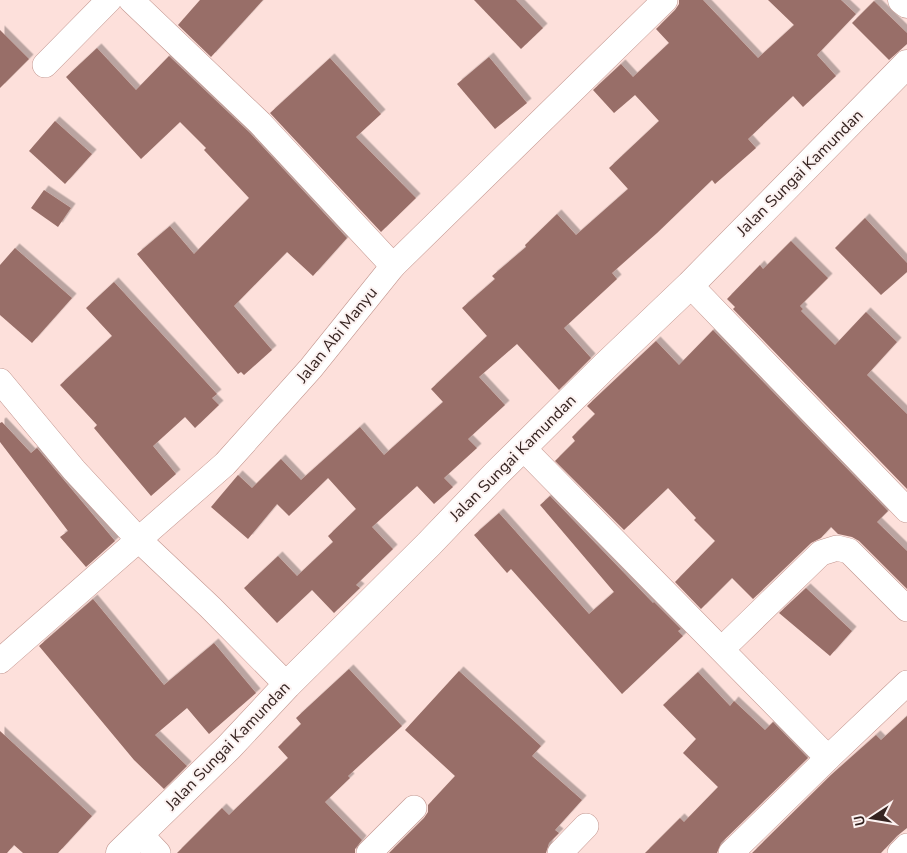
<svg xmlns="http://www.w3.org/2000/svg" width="907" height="853" font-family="'Nunito Sans',sans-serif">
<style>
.building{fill:#986e67;filter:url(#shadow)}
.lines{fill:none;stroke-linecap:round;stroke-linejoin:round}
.minor-casing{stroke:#c2958e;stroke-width:26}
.major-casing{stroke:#c2958e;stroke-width:29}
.highway-casing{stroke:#c2958e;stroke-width:29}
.minor{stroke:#fff;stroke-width:25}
.major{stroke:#fff;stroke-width:28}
.highway{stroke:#fff;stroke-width:28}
.labels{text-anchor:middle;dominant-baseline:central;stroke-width:4;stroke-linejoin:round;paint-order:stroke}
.street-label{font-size:16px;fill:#362421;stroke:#fcf2f1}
</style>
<defs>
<filter id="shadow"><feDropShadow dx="4.5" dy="-4.5" stdDeviation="0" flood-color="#0004"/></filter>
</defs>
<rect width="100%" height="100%" fill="#fde0db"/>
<!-- building -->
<g class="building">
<polygon points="200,0 263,0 211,57 178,25"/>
<polygon points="474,0 516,0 543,28 521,49"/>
<polygon points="679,0 703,0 758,58 794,25 768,0 841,0 856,14 817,55 836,76 803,107 793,96 748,139 756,148 715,184 712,180 657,233 612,273 617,279 564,328 591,358 559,390 517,344 479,377 505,405 468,439 477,448 444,478 453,487 434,504 417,486 372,527 393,549 356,585 360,588 334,613 312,590 277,623 244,588 278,556 297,576 333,542 328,536 356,509 328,478 289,516 277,504 248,539 211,507 238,475 252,488 281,459 301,480 360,427 384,455 443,402 431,389 487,336 462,308 495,279 492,276 526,247 525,245 557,214 576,235 628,189 609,168 659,121 635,95 614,113 593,90 621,64 633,77 669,43 656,29 675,10 679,4"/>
<polygon points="874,1 907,33 907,44 889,60 852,23"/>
<polygon points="0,30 29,59 0,88"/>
<polygon points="97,48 136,90 169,56 250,133 347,238 313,276 287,252 234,306 272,350 244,375 241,372 238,374 137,254 170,226 194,254 249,198 204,150 206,148 180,122 141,159 66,77"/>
<polygon points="489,57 527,103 495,129 457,84"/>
<polygon points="330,58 381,114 356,137 416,198 381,232 270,113"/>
<polygon points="55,121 92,154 65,184 29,151"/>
<polygon points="44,190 71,208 58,227 31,208"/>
<polygon points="865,218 907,263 907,272 881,295 835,248"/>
<polygon points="791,241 828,278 800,306 803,309 801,311 835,345 866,312 897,342 867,375 907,414 907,489 733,309 735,307 727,299 760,265 763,269"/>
<polygon points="15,248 72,298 32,343 0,315 0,265"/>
<polygon points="114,282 217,394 212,398 219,405 195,428 185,417 153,446 176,474 151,496 94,428 97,425 60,385 112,336 86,308"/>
<polygon points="713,330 888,511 877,522 907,551 907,589 859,541 852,537 838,534 831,527 821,538 811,543 753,599 732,578 701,609 675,582 715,541 694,520 696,518 668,488 624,530 555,461 575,441 572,437 595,414 587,406 656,341 679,365"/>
<polygon points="2,422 31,453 37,448 115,541 86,567 60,537 68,531 0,442 0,423"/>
<polygon points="550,496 653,603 654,602 681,629 678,631 683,636 622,694 511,569 507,573 474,535 499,513 589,614 614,592 540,505"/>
<polygon points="806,588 852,631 830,656 779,613"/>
<polygon points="93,599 164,685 214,643 256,693 209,734 187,708 155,735 187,766 164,789 134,760 39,646"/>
<polygon points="349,669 402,726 348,776 350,778 325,802 362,840 355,849 355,853 177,853 222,808 229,815 288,758 278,747 301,724 296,718"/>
<polygon points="459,671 541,746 532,756 582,800 555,830 559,833 549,843 546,853 389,853 424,818 428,812 428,805 455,776 405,730"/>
<polygon points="698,672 730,706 734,701 765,730 773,722 808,758 721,843 717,853 645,853 680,818 684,822 718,787 683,753 696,739 663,705"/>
<polygon points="907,716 907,828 897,836 881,853 752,853 831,775 876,735 881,740"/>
<polygon points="0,731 92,816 58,853 23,853 14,845 7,853 0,853"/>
</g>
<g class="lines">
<!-- minor casing -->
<g class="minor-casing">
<g id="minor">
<polyline points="131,0 260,123 393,266"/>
<polyline points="45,65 109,0"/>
<polyline points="690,285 907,510"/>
<polyline points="0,381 74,470 139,540 210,607 287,685"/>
<polyline points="523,448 828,758"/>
<polyline points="722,649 821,553 837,548 849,551 907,609"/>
<polyline points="0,661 225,464 311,368 393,266 665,0"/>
<polyline points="140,834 158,853"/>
<polyline points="369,853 414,808"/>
<polyline points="560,853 586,826"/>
<polyline points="731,853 828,758 907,683"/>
<polyline points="900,853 907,846"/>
</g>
</g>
<!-- major casing -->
<g class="major-casing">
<polyline id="major" points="120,853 229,747 287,685 429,544 496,474 605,366 690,285 907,64"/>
</g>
<!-- highway casing -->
<g class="highway-casing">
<polyline id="highway" points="902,0 907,4"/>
</g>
<!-- minor -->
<use href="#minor" class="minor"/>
<!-- major -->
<use href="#major" class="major"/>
<!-- highway -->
<use href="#highway" class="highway"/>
</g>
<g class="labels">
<!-- street labels -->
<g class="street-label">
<text transform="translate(800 173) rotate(-45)">Jalan Sungai Kamundan</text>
<text transform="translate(337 335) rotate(-51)">Jalan Abi Manyu</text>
<text transform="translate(513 458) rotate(-45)">Jalan Sungai Kamundan</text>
<text transform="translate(228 746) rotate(-46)">Jalan Sungai Kamundan</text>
</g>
</g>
<!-- north arrow -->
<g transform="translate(872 818) rotate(258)" stroke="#fcf2f1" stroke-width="4" paint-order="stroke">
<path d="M0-4L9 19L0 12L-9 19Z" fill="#362421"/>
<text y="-8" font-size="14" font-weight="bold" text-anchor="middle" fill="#362421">U</text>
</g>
</svg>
